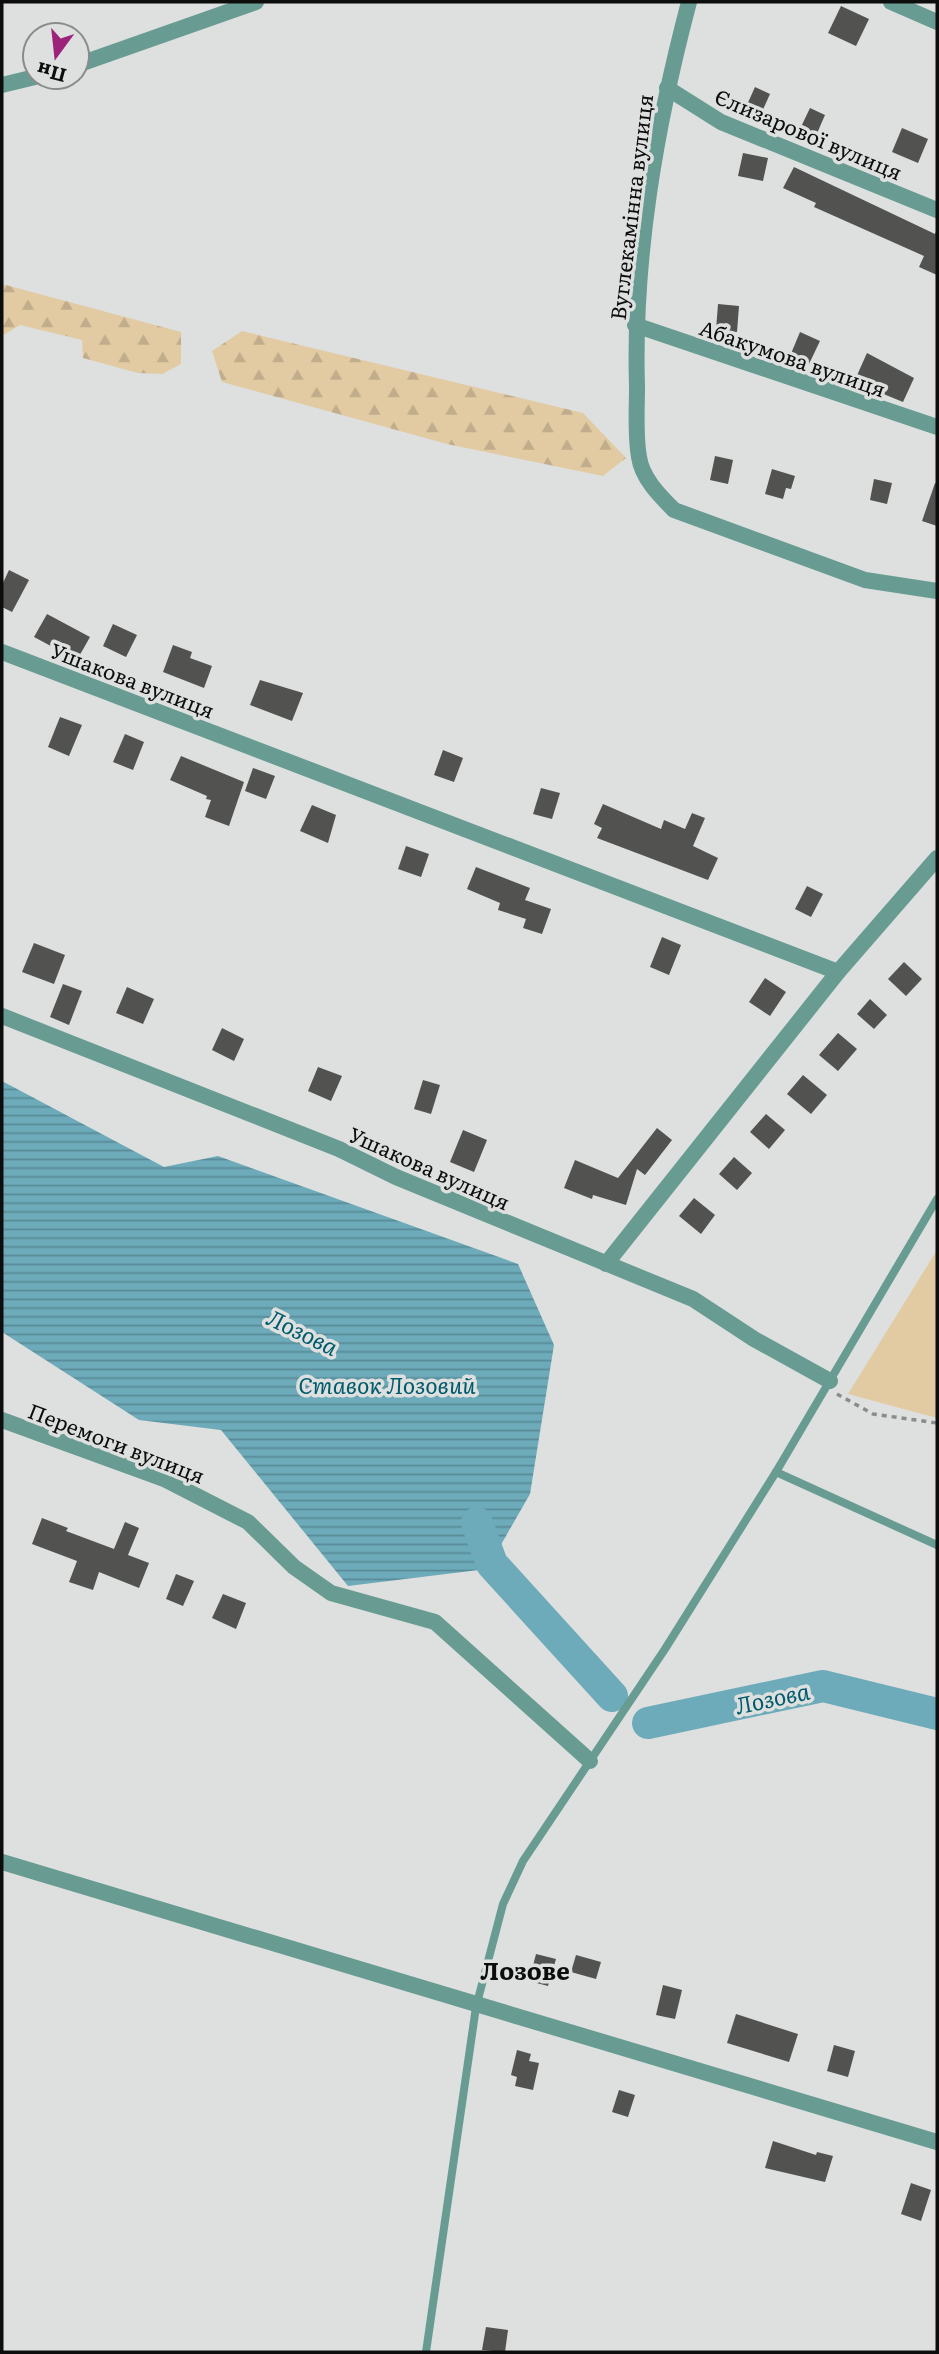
<svg xmlns="http://www.w3.org/2000/svg" width="939" height="2354" font-family="Literata,serif">
<style>
.grass{fill:#e2cba3}
.forest{fill:url(#forest-firs)}
.water{fill:url(#water-rules)}
.lines{fill:none;stroke-linecap:round;stroke-linejoin:round}
.river{stroke:#6dabba;stroke-width:32}
.building{fill:#525350}
.path{stroke:#8a8c8a;stroke-width:3.5;stroke-dasharray:5 5;stroke-linecap:butt}
.lane{stroke:#689c93;stroke-width:8}
.street{stroke:#689c93;stroke-width:16}
.labels{text-anchor:middle;dominant-baseline:central;stroke-width:7;stroke-linejoin:round;paint-order:stroke}
.street-label{font-size:21px;fill:#0c0d0c;stroke:#dde0de}
.water-label{font-size:23px;font-style:italic;fill:#005b6c;stroke:#dde0de}
.quarter-label{font-size:24px;font-weight:bold;fill:#0c0d0c;stroke:#dde0de}
</style>
<defs>
<pattern id="forest-firs" width="22" height="20" patternUnits="userSpaceOnUse" patternTransform="scale(1.75)"><rect width="22" height="20" fill="#e2cba3"/><path d="M5 1l3.5 6h-7zM16 11l3.5 6h-7z" fill="#c1ad8b"/></pattern>
<pattern id="water-rules" width="6" height="5" patternUnits="userSpaceOnUse" patternTransform="scale(1.75)"><rect width="6" height="5" fill="#6dabba"/><path d="M0 2.5h6" fill="none" stroke="#588a96"/></pattern>
</defs>
<rect width="100%" height="100%" fill="#dde0de"/>
<!-- grass -->
<polygon class="grass" points="937,1250 937,1418 848,1394"/>
<!-- forest -->
<g class="forest">
<polygon points="2,284 181,332 181,364 162,374 138,373 83,358 82,340 20,325 2,336"/>
<polygon points="242,331 583,413 626,458 603,476 447,444 222,382 212,351"/>
</g>
<!-- water -->
<polygon class="water" points="2,1081 164,1167 218,1156 518,1264 554,1345 530,1494 487,1569 348,1586 221,1430 139,1420 2,1332"/>
<g class="lines">
<!-- river -->
<g class="river">
<polyline points="477,1523 492,1564 612,1696"/>
<polyline points="648,1723 823,1686 937,1714"/>
</g>
</g>
<!-- building -->
<g class="building">
<polygon points="841,6 869,19 856,46 828,33"/>
<polygon points="755,87 770,94 761,114 746,107"/>
<polygon points="810,108 825,115 815,138 799,131"/>
<polygon points="902,128 928,139 918,163 892,152"/>
<polygon points="743,153 768,158 763,181 738,176"/>
<polygon points="794,167 935,234 937,229 937,275 919,267 924,256 814,207 816,203 783,188"/>
<polygon points="718,304 739,306 737,332 716,330"/>
<polygon points="800,332 820,341 809,364 790,356"/>
<polygon points="867,353 914,378 903,402 854,382"/>
<polygon points="715,456 733,460 728,484 710,480"/>
<polygon points="772,469 795,476 791,489 786,488 783,499 765,494"/>
<polygon points="874,479 892,483 887,504 870,500"/>
<polygon points="935,483 937,484 937,526 922,521"/>
<polygon points="9,570 29,580 12,612 2,607 2,585"/>
<polygon points="47,614 90,637 77,660 34,637"/>
<polygon points="113,624 137,635 126,657 103,646"/>
<polygon points="173,645 192,652 190,658 212,666 204,688 163,672"/>
<polygon points="260,680 303,693 292,721 250,705"/>
<polygon points="60,717 82,725 69,756 48,747"/>
<polygon points="125,734 144,742 133,770 113,762"/>
<polygon points="443,750 463,758 454,782 434,775"/>
<polygon points="181,756 244,782 229,826 205,817 211,800 206,799 207,796 170,780"/>
<polygon points="253,768 275,776 266,799 245,791"/>
<polygon points="541,788 560,793 552,819 533,814"/>
<polygon points="603,804 661,829 664,820 685,829 692,813 705,818 693,846 718,858 708,880 597,838 602,828 594,824"/>
<polygon points="312,805 336,815 328,843 300,831"/>
<polygon points="406,846 429,854 421,877 398,869"/>
<polygon points="476,867 530,888 525,900 551,909 542,934 523,928 526,919 498,910 500,903 467,889"/>
<polygon points="807,886 823,894 811,917 795,909"/>
<polygon points="662,937 681,945 669,975 650,967"/>
<polygon points="34,943 65,955 54,984 22,972"/>
<polygon points="904,962 922,979 906,996 888,979"/>
<polygon points="765,978 786,992 770,1016 749,1002"/>
<polygon points="63,984 82,991 69,1025 50,1017"/>
<polygon points="127,987 154,999 143,1024 116,1013"/>
<polygon points="870,999 887,1015 874,1029 857,1014"/>
<polygon points="222,1028 244,1039 234,1061 212,1050"/>
<polygon points="838,1033 857,1049 838,1071 819,1055"/>
<polygon points="318,1067 342,1076 331,1101 308,1091"/>
<polygon points="803,1075 827,1095 811,1114 787,1094"/>
<polygon points="423,1080 440,1085 431,1114 414,1109"/>
<polygon points="766,1114 785,1130 769,1149 750,1132"/>
<polygon points="657,1128 672,1140 645,1175 637,1169 626,1205 593,1195 592,1199 564,1188 575,1160 618,1178"/>
<polygon points="463,1130 487,1140 474,1172 450,1162"/>
<polygon points="734,1157 752,1173 737,1190 719,1174"/>
<polygon points="694,1198 715,1215 701,1234 679,1216"/>
<polygon points="42,1518 68,1528 66,1531 114,1549 125,1522 139,1528 128,1555 149,1563 139,1588 99,1572 93,1590 69,1582 77,1561 32,1544"/>
<polygon points="176,1574 194,1581 183,1606 166,1599"/>
<polygon points="223,1594 246,1603 236,1629 212,1618"/>
<polygon points="536,1954 556,1959 548,1986 529,1981"/>
<polygon points="576,1955 601,1962 596,1979 571,1972"/>
<polygon points="663,1985 682,1990 675,2019 656,2015"/>
<polygon points="736,2014 798,2034 789,2062 727,2043"/>
<polygon points="834,2045 855,2051 848,2077 827,2071"/>
<polygon points="517,2050 531,2054 529,2061 539,2063 533,2090 515,2086 517,2077 511,2075"/>
<polygon points="619,2090 635,2095 628,2117 612,2112"/>
<polygon points="773,2141 816,2155 817,2152 833,2156 825,2182 765,2168"/>
<polygon points="911,2183 931,2190 921,2221 901,2214"/>
<polygon points="486,2327 508,2330 505,2352 482,2350"/>
</g>
<g class="lines">
<!-- path -->
<polyline class="path" points="837,1394 873,1414 937,1423"/>
<!-- lane -->
<g class="lane">
<polyline points="776,1472 937,1545"/>
<polyline points="426,2352 476,2007 503,1904 523,1861 665,1649 776,1472 937,1199"/>
</g>
<!-- street -->
<g class="street">
<path d="M689,2C656,127 633,257 637,387C637,410 635,435 639,457C642,478 659,495 674,510L865,580L937,591"/>
<polyline points="891,2 937,22"/>
<polyline points="77,65 256,2"/>
<polyline points="2,85 35,77"/>
<polyline points="667,88 721,122 937,210"/>
<polyline points="635,325 937,427"/>
<polyline points="2,652 838,972"/>
<polyline points="2,1016 339,1149 396,1177 693,1299 754,1339 830,1381"/>
<polyline points="606,1264 838,972 937,858"/>
<polyline points="2,1420 164,1479 248,1522 294,1567 331,1593 435,1622 590,1761"/>
<polyline points="2,1862 937,2142"/>
</g>
</g>
<g class="labels">
<!-- street labels -->
<g class="street-label">
<text transform="translate(809 133) rotate(23)">Єлизарової вулиця</text>
<text transform="translate(630 207) rotate(-83)">Вуглекамінна вулиця</text>
<text transform="translate(793 357) rotate(19)">Абакумова вулиця</text>
<text transform="translate(133 679) rotate(21)">Ушакова вулиця</text>
<text transform="translate(430 1167) rotate(24)">Ушакова вулиця</text>
<text transform="translate(117 1442) rotate(21)">Перемоги вулиця</text>
</g>
<!-- water labels -->
<g class="water-label">
<text transform="translate(303 1331) rotate(26)">Лозова</text>
<text x="387" y="1384">Ставок Лозовий</text>
<text transform="translate(772 1697) rotate(-12)">Лозова</text>
</g>
<!-- quarter labels -->
<g class="quarter-label">
<text x="525" y="1969">Лозове</text>
</g>
</g>
<!-- border -->
<rect width="939" height="2354" fill="none" stroke="#0c0d0c" stroke-width="7"/>
<!-- north arrow -->
<g transform="translate(56 56) rotate(195)"><circle r="33" fill="#dde0de" stroke="#898c8a" stroke-width="2"/>
<path d="M0-5L12 26L0 18L-12 26Z" fill="#9d237a"/>
<text y="-10" font-size="19" font-weight="bold" text-anchor="middle" fill="#0c0d0c">Пн</text>
</g>
</svg>
